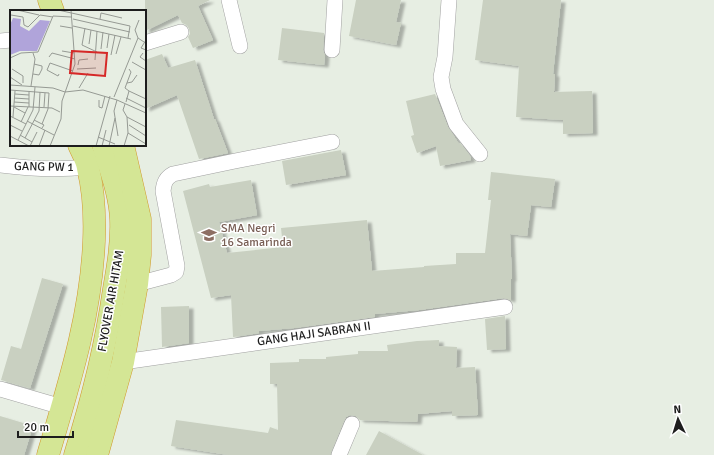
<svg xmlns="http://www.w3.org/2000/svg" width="714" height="455" font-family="Signika,sans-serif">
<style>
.building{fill:#c9d0c1;filter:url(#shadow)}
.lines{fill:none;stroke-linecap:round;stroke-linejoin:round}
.minor-casing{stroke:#a1a1a1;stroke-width:16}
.trunk-casing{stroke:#d39729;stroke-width:23}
.minor{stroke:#fff;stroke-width:15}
.trunk{stroke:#d4e695;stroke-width:22}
.labels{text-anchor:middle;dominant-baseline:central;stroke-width:3;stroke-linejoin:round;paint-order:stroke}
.street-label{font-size:12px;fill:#1d1d1d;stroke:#fff}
.education-label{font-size:12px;fill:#785e54;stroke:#fff;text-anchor:start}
.inset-road{fill:none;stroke:#969a94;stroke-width:1}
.view{fill:#d62828;fill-opacity:0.15;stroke:#d62828;stroke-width:2}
.inset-edge{fill:none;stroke:#1d1d1d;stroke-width:2}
</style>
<defs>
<filter id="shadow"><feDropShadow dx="4.5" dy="2.5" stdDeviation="1" flood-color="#0004"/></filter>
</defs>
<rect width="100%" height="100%" fill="#e7eee3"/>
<!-- building -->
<g class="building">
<polygon points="145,0 210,0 198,6 213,40 193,48 188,37 190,34 189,29 187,25 182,23 178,15 145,31"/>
<polygon points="356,0 401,0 396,22 401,23 396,45 349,36"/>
<polygon points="483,0 561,0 553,74 555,74 554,92 592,91 593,133 563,134 563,120 516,117 519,66 475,60"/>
<polygon points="282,28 324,33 323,50 325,56 324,65 278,60"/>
<polygon points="162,54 168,68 195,60 214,119 215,119 228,153 199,159 177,95 145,109 145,60"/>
<polygon points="435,94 448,127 459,144 460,143 470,156 471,160 440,166 436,146 417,153 411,136 414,135 406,101"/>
<polygon points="341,150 346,175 286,185 282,161"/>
<polygon points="491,172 555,179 551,207 531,205 527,236 510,234 512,279 511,279 511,300 504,298 419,310 375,314 375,317 294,328 259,331 259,333 234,337 233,337 231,295 211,298 183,191 209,184 210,187 251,180 257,215 219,222 227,253 283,247 281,228 367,220 372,271 424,267 424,266 456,264 456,253 485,253 491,200 488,200"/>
<polygon points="42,278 63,284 30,388 1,380 11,346 21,349"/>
<polygon points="189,306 189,343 162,347 161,307"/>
<polygon points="505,316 506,349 487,350 485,319"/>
<polygon points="439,340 439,346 457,347 456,368 475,367 478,415 452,416 452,411 418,414 417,422 360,420 356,416 350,415 346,417 344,421 330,455 229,455 171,446 176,420 268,433 270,427 278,430 277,384 270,384 270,363 299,362 299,359 326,359 326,357 358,354 358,351 388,351 387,345 417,341"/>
<polygon points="0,416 33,426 24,455 0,455"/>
<polygon points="379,431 423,455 366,455"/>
</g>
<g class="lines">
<!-- minor casing -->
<g class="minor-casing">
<g id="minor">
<polyline points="229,0 240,46"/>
<polyline points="449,0 445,57 441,77 443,89 456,124 480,154"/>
<polyline points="0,41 11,40"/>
<polyline points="145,43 181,32"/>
<polyline points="332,50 335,0"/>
<path d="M0,165C30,169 58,170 88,167"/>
<path d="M137,284L171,275L176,272L177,266L163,191C164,182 166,178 173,174L235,161L332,142"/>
<polyline points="123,362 505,307"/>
<polyline points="0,389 62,407"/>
<polyline points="339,455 352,424"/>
</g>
</g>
<!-- trunk casing -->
<g class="trunk-casing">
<g id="trunk">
<polyline points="49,0 53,11"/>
<path d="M48,455C69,384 91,315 94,241C95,216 94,192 88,168C87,160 82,152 79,145"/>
<path d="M75,455C92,401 106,345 114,289C118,266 122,243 121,219C120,194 110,169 103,145"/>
<polyline points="97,455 123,362 137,284 140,255 140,219 123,145"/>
</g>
</g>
<!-- minor -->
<use href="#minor" class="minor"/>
<!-- trunk -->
<use href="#trunk" class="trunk"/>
</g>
<!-- icons -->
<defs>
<g id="school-bare" transform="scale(1.2)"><path d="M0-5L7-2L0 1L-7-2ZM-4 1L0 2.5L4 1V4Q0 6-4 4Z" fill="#8d6e63" stroke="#fff" stroke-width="2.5" paint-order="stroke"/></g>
</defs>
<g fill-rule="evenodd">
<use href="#school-bare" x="209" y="235"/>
</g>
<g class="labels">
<!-- street labels -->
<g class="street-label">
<text transform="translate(44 167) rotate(1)">GANG PW 1</text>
<text transform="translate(111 301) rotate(-80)">FLYOVER AIR HITAM</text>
<text transform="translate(314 334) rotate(-8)">GANG HAJI SABRAN II</text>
</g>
<!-- education labels -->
<g class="education-label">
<text x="221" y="228">SMA Negri<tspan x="221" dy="14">16 Samarinda</tspan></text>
</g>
</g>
<!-- overview -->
<g transform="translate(10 10)">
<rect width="136" height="136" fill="#e7eee3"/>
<path d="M3,8L11,9L10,16L19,21L30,10L40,11L27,41H10L0,45V15Z" fill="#b0a4da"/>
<path class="inset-road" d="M7,0L29,5M48,0L120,16L118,28M1,5L13,7L14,15L18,17L30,5L43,7M63,9L120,22M90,9L91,3L112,8M50,16L62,18M63,16L121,29M128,28L125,20L129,10M136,30L131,38L136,40M79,34L81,20M72,35L87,42M72,35L75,18M97,38L99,24M91,39L93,22M52,41L64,43M133,43L130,47L136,51M106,44L111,27M101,45L105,25M39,47L42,43L65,49M0,48L11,43L28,42L43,6L61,7M85,50L87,21M122,52L136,60M68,55L69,50L78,49M2,59L13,66V73M67,59L86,58M23,64L29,65L32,59V56L24,54M49,64L48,66L37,60L40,53L63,61M0,67L12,75M117,73L122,72L127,65M0,75L43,78L55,82L73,80L107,90L136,103M21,76L25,49L23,43M69,78L78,63M0,80L39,83L38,99L32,114M119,81L115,78L121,62L119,59M5,84L19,85M104,87L128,28L134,32M4,88L19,89M116,88L136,98M89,90V97L92,98L95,86M107,90L104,101L108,126M4,92L19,93M116,92L119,81L136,89M0,96L42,98L50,102M4,97L15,103M19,97V82M34,97L35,83M0,106L16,114M3,107L5,81M117,107L136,117M24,110L34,115L32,118M17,111L44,125M11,112L18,97M0,115L12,121M119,115L136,126M118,123L136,134M10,125L22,132M0,126L19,136M88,127L105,134M15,128L29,101L30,82M8,130L23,100L25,77M20,136L27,122M29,136L35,120M40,136L51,109L52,91L65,54L61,0M86,136L100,86M92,136L96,120M99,136L105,108M114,136L118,123L117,107L113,100L115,94"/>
<path class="view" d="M62,41L97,43L95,66L60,63Z"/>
<rect width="136" height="136" class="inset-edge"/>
</g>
<!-- north arrow -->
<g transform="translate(678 419) rotate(356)" stroke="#ffffff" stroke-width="3" paint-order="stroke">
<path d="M0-3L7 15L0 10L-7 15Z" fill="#1d1d1d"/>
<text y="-6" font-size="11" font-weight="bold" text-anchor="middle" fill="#1d1d1d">N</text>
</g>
<!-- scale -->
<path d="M18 431v6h55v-6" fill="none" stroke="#1d1d1d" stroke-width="2"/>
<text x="24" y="431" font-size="12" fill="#1d1d1d" stroke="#ffffff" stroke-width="3" paint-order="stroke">20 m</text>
</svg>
